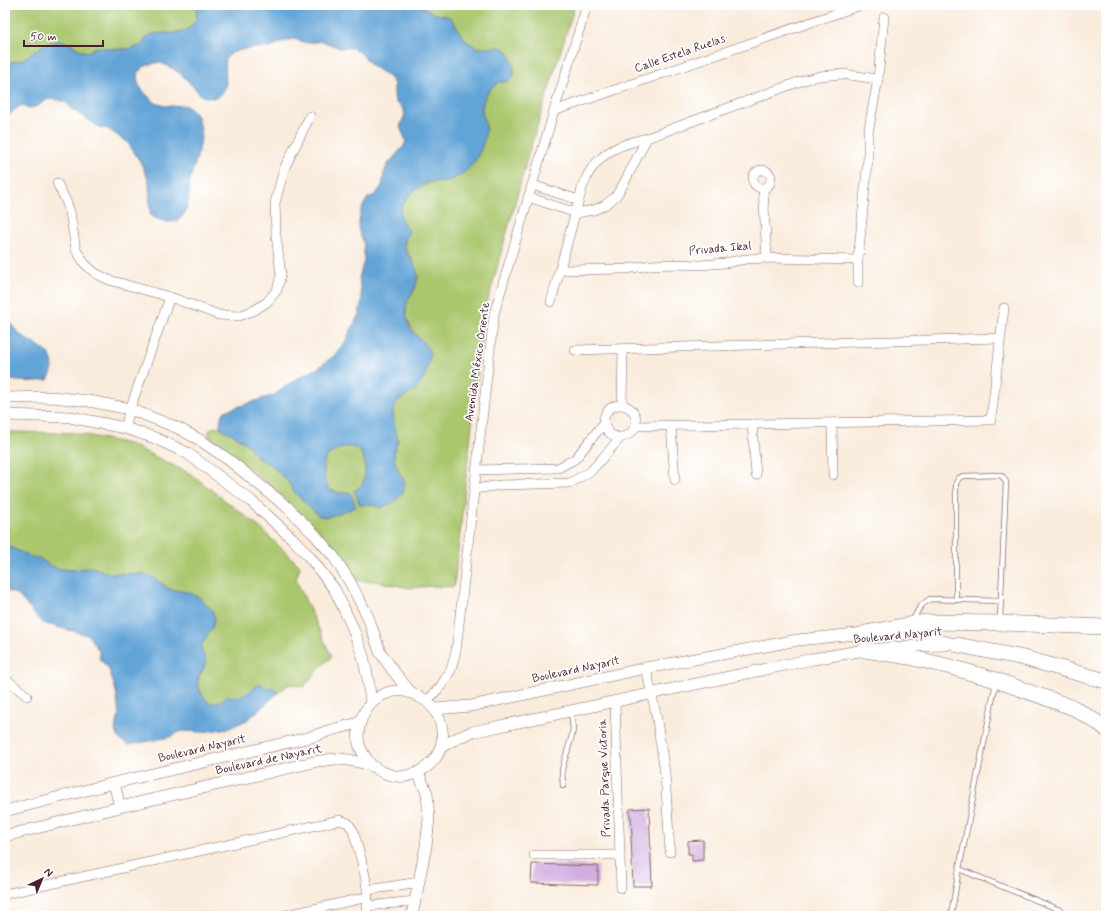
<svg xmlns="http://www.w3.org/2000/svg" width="1111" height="921" font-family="Mynerve,sans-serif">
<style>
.green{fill:#abc76e;stroke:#7a734c}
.water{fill:#64a4d7;stroke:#576281}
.building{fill:#d0aee0}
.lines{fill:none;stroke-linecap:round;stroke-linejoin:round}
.service-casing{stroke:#876769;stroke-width:6}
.minor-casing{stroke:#876769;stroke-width:10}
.tertiary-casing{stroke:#876769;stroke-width:12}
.trunk-casing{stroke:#876769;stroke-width:16}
.service{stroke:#fff;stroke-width:4.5}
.minor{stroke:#fff;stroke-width:9}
.tertiary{stroke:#fff;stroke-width:11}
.trunk{stroke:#fff;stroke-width:15}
.labels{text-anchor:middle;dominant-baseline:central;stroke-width:3.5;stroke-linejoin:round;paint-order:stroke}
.street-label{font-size:12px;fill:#4a1f2b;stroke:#fff}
</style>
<rect width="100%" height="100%" fill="#fff"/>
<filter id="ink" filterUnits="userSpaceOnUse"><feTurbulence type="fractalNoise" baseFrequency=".025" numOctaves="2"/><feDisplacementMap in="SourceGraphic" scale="8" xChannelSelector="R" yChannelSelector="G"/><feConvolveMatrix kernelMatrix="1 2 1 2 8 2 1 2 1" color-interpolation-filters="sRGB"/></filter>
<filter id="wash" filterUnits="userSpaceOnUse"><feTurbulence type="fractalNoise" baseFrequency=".012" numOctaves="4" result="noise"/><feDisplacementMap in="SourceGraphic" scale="16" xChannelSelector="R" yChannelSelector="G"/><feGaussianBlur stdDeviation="0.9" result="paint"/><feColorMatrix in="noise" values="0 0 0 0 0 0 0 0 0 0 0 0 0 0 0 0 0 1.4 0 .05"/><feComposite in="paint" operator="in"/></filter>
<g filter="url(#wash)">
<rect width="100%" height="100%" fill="#f9ecdc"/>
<!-- green -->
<g class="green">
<polygon points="5,5 198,5 196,9 197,19 188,29 171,34 165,33 147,37 141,46 130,49 111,49 99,47 94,48 89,52 81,51 70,43 32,53 22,60 11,62 5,65"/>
<path d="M420,5H575L530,149L488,300L483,324L454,587L432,586L410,588L374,581H360L353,579L319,530L267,483L209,437V431L212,428L220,426L223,430L231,433L247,444L258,458L273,465L288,482L293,491L343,511L356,507L342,494L329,489L325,483L323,469L325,458C354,433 373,453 362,486L354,491L405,483C396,466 390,460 398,440C395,429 390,413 397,402C400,397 407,394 413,392L417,336C410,327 403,314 407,302C410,295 416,291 416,283C415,277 416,270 414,265C409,247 399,252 409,231C407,228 403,224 401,221C396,205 413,189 426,184C433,181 440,181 448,181L486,126C478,106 483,94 499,82H506L500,47L477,48L465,40L451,18L444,15L435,14Z"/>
<path d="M5,432L76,433L129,444L191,474L258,526L300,566L296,580L332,657L320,667L304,687L289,684L277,694L276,690L264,688L259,684L246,694L236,697L227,696C217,703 209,708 202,694C200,689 197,685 198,679C200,673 205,669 205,662C206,657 201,652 201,647C202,641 209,633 212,628L191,593L169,589L163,584L144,574H110L92,567L74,570L61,569L50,566L39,558L31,557L10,547L5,546Z"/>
</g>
<!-- water -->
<g class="water">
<path d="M198,5H420L435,14L444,15L451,18L465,40L477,48L500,47L508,51C514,64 522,83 499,82C486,92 479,102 483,118C484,121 486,124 486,127C486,140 479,157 471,166C466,172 455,179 447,181C440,182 433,181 426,184C413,189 395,205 402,221C403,224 407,228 409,231C407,235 404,240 404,245C405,253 417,265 418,276C418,286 412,292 408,301C404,309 407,317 409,325C413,338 430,342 430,357C429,367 422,386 413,392C408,395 402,397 397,402C389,412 395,429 398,440C390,460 396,466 405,483L403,493L393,503L380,508L371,504L360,505L354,491L362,486C373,453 354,433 325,458C322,478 324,498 350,492L356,507L328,517L319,516L293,491L288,482L273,466L258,458L247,444L231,433L223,430L220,426L221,417L225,411L274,395L293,381L318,368L335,355L345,342L359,314L362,300L359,278L364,261V245L358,228L361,210L367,199L376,194L382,186L384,173L388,164L404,146L406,141L400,127L405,114L401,106L395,102L394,95V84L388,76L372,66L361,53L353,48H340L322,41L307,43L294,39L281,42L270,48H252L240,50L232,53L225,59L226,83L224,89L218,97L211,98L202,96L183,76L172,68L159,62L145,66L137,73C138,77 137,82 139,85C141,90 152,100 156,103C159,104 164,106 168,106C174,107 180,104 186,106C196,110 202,124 201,134C201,148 195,162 191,176C187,189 192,205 182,217C173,226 160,221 151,216L150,210L149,182L141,163L128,143L108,129L99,127L72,109L66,102L55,99L45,100L38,106L30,108L22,105C14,109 11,114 5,119V65L11,62L22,60L45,44L60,40L70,43L81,51L89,52L94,48L99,47L111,49H130L141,46C143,43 145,38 148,36C157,30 179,37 189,29C192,26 194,22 197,19L196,9Z"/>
<path d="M5,314C10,323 16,332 25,338C29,341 34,343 39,346C53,355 57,365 48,380C34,382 19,382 5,379Z"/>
<polygon points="5,546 10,547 31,557 39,558 50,566 61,569 74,570 92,567 110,574 144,574 155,578 169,589 191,593 200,598 212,610 215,618 212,628 202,644 201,648 206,660 204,668 198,678 198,687 204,698 210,703 218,703 227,696 236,697 246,694 259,684 261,684 264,688 273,687 276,690 277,694 247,720 229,728 203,732 181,731 170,737 129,745 120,740 115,730 119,716 116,691 108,667 100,660 99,651 88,635 42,623 18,595 5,590"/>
</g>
<g id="blocks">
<!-- building -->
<g class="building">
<polygon points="649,808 652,886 633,886 631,836 632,836 631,817 630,817 630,809"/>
<polygon points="703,840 703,860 692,861 692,854 688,854 688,841"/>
<polygon points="532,864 598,866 598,885 531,883"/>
</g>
</g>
</g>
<g filter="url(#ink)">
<use href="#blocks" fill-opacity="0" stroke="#876769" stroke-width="1"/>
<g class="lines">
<!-- service casing -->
<g class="service-casing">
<g id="service">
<polyline points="956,600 956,483 959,478 963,476 1000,475 1003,477 1006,482 1000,620"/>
<path d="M913,621C918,609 919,606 930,599L1000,601"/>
<polyline points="996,682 959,869 1060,910 1068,916"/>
<polyline points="563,786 562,769 571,739 573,729 571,711"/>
<polyline points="951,916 959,869"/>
</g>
</g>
<!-- minor casing -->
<g class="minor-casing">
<g id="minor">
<polyline points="554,111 861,5"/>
<circle cx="762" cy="179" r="9"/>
<polyline points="57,183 66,201 70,212 76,250 85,264 95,273 109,280 170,297 219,315 239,316 255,310 267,302 277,290 281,275 276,235 275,203 284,169 310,116"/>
<polyline points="532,185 579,200"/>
<polyline points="763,188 767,258"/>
<polyline points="528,197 576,213 594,210 605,205 616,196 623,185 647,138"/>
<polyline points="560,270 626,269 651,265 675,264 700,265 725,263 746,259 767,258 858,260"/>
<polyline points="858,283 858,260 868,158 868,133 878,79 884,17"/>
<path d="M551,302L583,185C586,181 587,175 590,171C604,149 624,144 647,138L801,81L820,76L842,74L878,79"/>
<polyline points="575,350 1000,338"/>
<polyline points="622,405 623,349"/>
<circle cx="620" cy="421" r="16"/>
<polyline points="832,423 833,475"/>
<polyline points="752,424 756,475"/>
<polyline points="635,426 991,420 1004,308"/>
<polyline points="671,426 675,480"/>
<polyline points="125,428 130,409 170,297"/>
<polyline points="476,470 558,468 575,459 604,423"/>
<polyline points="474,489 501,485 570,483 591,471 621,437"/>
<polyline points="646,668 656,714 665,773 670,852"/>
<polyline points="5,678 27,696"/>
<polyline points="427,701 440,687 451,670 456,651 494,314 554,111 587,5"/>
<polyline points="615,701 621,888"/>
<polyline points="534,855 620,855"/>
<polyline points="368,890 419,882"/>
<path d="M5,894L340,820L348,823L353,830C360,857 372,888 366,916"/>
<polyline points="368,906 415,901"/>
<polyline points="282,916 368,897"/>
</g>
</g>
<!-- tertiary casing -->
<g class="tertiary-casing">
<g id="tertiary">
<polyline points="5,398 52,397 89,401 130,409 178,428 200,440 229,460 287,507 315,535 334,557 350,582 368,617 380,652 394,672 411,693"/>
<polyline points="5,415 70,417 125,428 155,438 187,453 214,473 251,501 292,538 308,555 335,590 352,626 363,656 368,679 371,703"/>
<polyline points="435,709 471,706 646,668 798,640 865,633 917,634 958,645"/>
<polyline points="441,747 457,738 472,732 813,659 865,650 916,646 946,645"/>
<polyline points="114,783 120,807"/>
<polyline points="5,811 114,783 311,737 331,730 359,723"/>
<path d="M5,836L120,807L318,761C324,761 330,759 336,759C345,759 361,762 369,765C374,766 378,770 382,772C385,773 388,774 391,775C411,781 436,766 441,746C444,735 442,724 437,714C433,706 428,701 420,697C417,696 415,694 412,693C381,682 353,714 359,744C361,752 366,758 371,765"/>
<polyline points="412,916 426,846 429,819 427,793 418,773"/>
</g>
</g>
<!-- trunk casing -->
<g class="trunk-casing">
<g id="trunk">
<polyline points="865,633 924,622 1000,623 1106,627"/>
<polyline points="958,645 1024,658 1106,681"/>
<polyline points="865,650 909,657 951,667 996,680 1074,708 1103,726 1106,729"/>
</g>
</g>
<!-- service -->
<use href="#service" class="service"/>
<!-- minor -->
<use href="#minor" class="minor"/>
<!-- tertiary -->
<use href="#tertiary" class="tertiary"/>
<!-- trunk -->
<use href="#trunk" class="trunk"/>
</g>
</g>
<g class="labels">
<!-- street labels -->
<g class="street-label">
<text transform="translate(680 54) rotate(-19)">Calle Estela Ruelas</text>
<text transform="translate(720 249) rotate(-5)">Privada Ikal</text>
<text transform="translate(478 362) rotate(-82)">Avenida México Oriente</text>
<text transform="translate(898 636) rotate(-5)">Boulevard Nayarit</text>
<text transform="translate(576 670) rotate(-12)">Boulevard Nayarit</text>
<text transform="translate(202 749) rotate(-13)">Boulevard Nayarit</text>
<text transform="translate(269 760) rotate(-12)">Boulevard de Nayarit</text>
<text transform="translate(605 778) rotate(-92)">Privada Parque Victoria</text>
</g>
</g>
<!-- margin -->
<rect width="1111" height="921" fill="none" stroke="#fff" stroke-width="20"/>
<!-- north arrow -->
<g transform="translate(42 879) rotate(44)" stroke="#ffffff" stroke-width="3" paint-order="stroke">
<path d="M0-3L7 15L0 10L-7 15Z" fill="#4a1f2b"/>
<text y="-6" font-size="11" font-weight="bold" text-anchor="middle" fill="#4a1f2b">N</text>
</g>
<!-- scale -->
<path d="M24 40v6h79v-6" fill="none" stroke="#4a1f2b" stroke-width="2"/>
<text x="30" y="40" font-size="12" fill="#4a1f2b" stroke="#ffffff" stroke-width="3" paint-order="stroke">50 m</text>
</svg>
